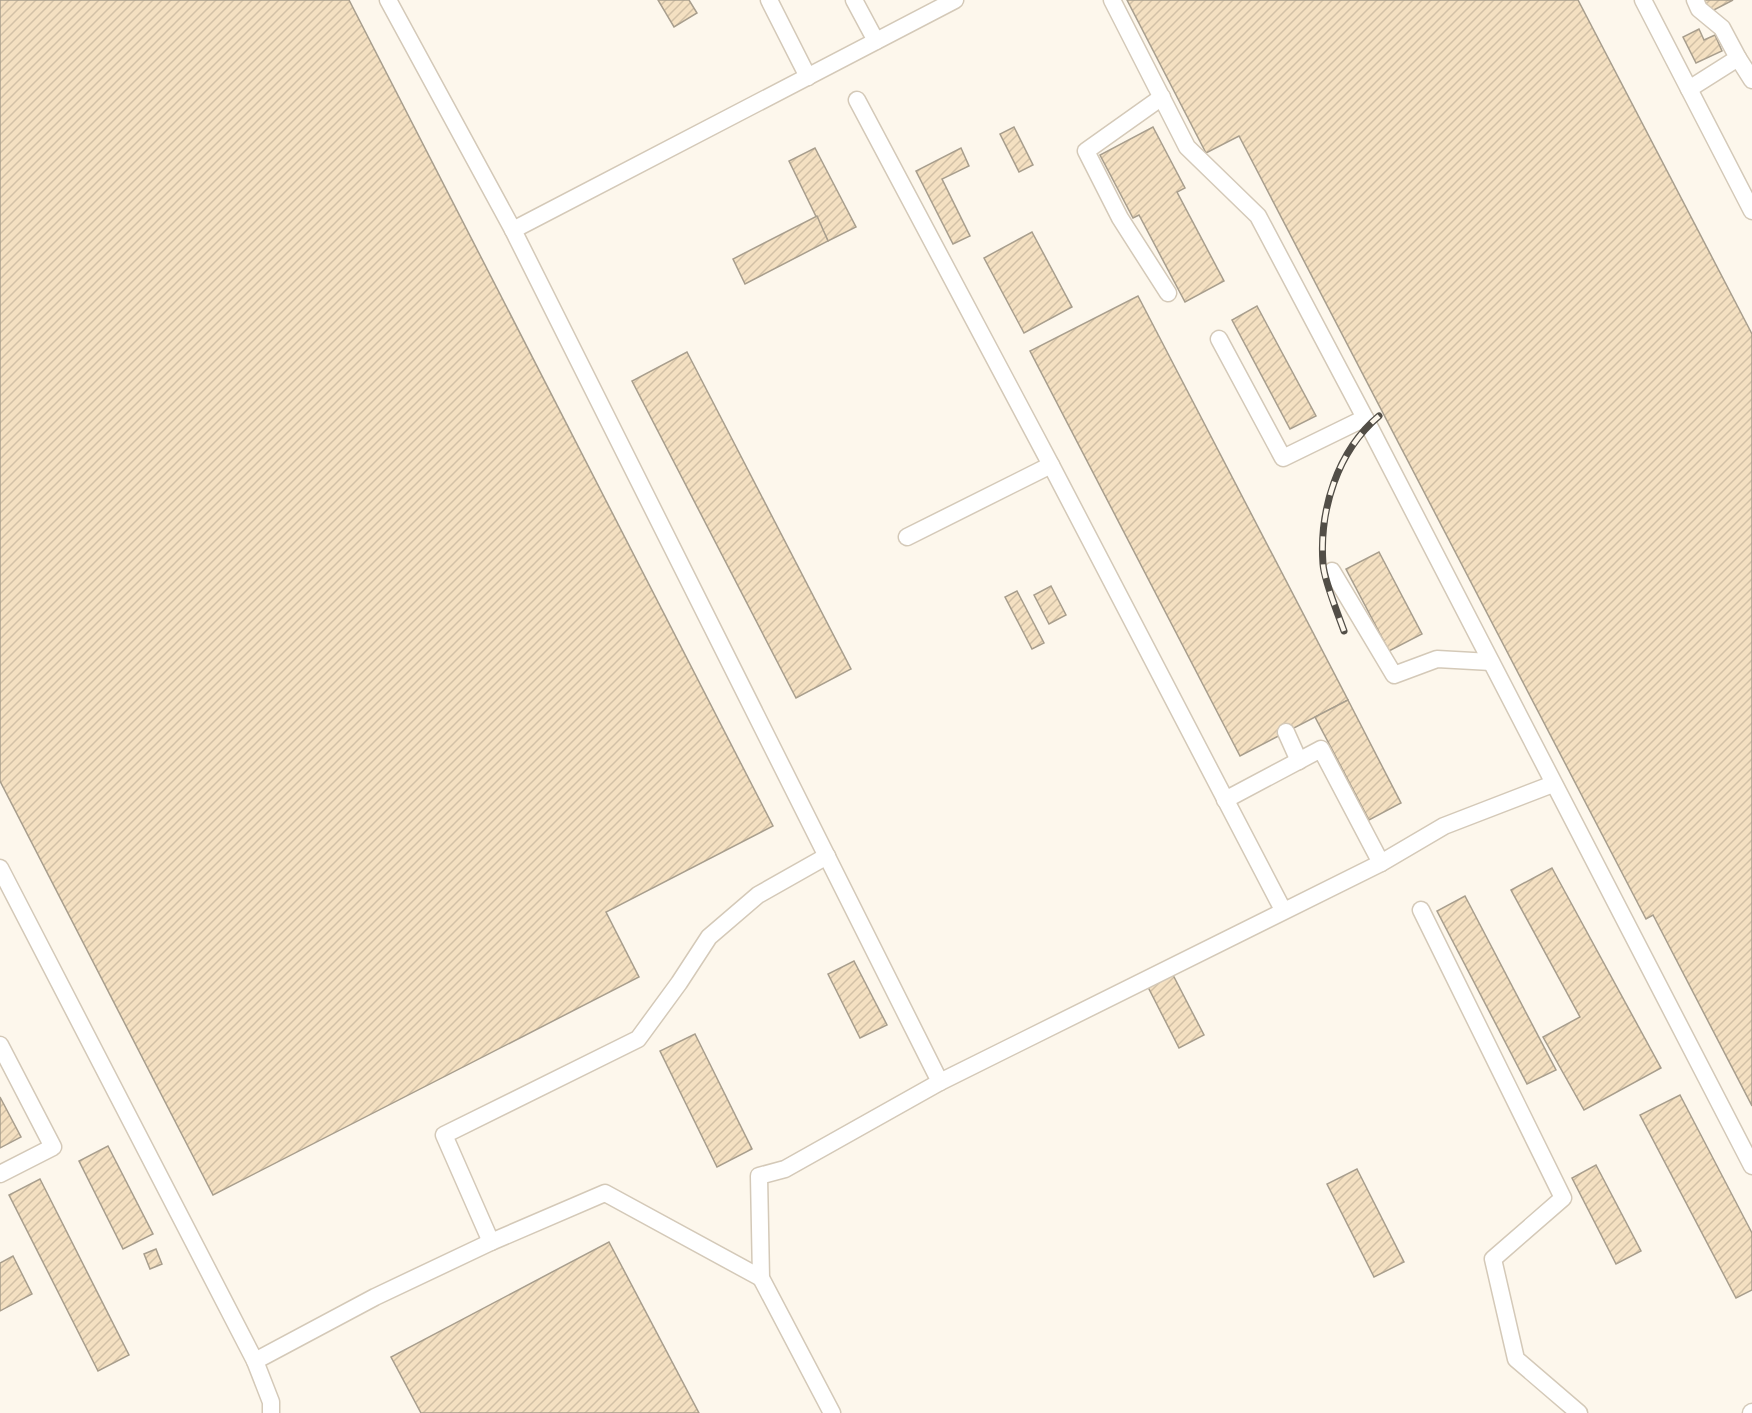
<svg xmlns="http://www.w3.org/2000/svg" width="1752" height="1413" font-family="'Open Sans',sans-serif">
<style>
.building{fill:url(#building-hatch);stroke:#a89e8d;stroke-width:1.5}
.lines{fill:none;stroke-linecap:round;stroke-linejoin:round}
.minor-casing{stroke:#d4c9b8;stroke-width:19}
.minor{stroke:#fff;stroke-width:16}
.rail-casing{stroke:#524e47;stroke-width:7}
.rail{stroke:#fdf7ec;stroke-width:4.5;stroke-dasharray:14;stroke-linecap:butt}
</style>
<defs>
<pattern id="building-hatch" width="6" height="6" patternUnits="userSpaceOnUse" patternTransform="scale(1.5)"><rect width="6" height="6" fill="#f4e0c1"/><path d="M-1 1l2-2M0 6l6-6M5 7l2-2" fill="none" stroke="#d2c1a6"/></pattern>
</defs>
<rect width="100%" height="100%" fill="#fdf7ec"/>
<!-- building -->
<g class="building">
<polygon points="0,0 349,0 773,826 606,912 639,977 213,1195 0,781"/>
<polygon points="658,0 689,0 697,13 674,27"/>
<polygon points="1127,0 1578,0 1752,334 1752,1106 1653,915 1646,919 1239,136 1206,153"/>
<polygon points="1704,0 1733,0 1710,12"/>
<polygon points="1699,29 1704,40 1715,35 1722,51 1696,63 1683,37"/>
<polygon points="1014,127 1033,165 1019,172 1000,134"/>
<polygon points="1153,127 1185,188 1177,192 1224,281 1185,302 1139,215 1133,218 1100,155"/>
<polygon points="815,148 856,227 828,241 789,161"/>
<polygon points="961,148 969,166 942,179 970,236 953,244 916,171"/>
<polygon points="817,216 828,241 745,284 733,259"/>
<polygon points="1032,232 1072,307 1024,333 984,258"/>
<polygon points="1138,296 1348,700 1240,756 1030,351"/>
<polygon points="1257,306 1316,416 1290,429 1232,320"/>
<polygon points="687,352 851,669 796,698 632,381"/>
<polygon points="1379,552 1422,634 1389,651 1346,569"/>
<polygon points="1051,586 1066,615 1049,624 1034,595"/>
<polygon points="1017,591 1044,643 1032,649 1005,597"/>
<polygon points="1348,700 1401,803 1369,820 1315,717"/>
<polygon points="1552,868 1661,1068 1584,1110 1543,1037 1580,1017 1511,890"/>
<polygon points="1465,896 1556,1070 1527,1084 1437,911"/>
<polygon points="854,961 887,1025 860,1038 828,974"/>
<polygon points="1172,973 1204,1035 1179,1048 1147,985"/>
<polygon points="695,1034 752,1149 717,1167 660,1051"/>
<polygon points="1680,1095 1752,1233 1752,1290 1736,1298 1640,1115"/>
<polygon points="0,1097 21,1137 0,1148"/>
<polygon points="108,1146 153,1234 123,1249 79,1161"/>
<polygon points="1596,1165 1641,1251 1616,1264 1572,1178"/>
<polygon points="1357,1169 1404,1262 1374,1277 1327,1184"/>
<polygon points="40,1179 129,1355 98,1371 9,1195"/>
<polygon points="609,1242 699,1413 421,1413 391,1357"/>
<polygon points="156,1249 162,1264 150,1269 144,1254"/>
<polygon points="13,1256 32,1294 0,1311 0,1263"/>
</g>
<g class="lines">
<!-- minor casing -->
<g class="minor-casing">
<g id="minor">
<polyline points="388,0 513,230 940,1082"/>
<polyline points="769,0 808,77"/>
<polyline points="854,0 876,41"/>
<polyline points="1112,0 1187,147 1258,216 1365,418 1752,1166"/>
<polyline points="1643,0 1752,211"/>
<polyline points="1738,58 1752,80"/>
<polyline points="1689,89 1738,58 1722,28 1699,9 1695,0"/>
<polyline points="1162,97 1086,151 1120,218 1168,293"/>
<polyline points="857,100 1051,465 1283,910"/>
<polyline points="513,230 955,0"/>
<polyline points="1219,339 1283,458 1365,418"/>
<polyline points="907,537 1051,465"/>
<polyline points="1332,571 1394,675 1437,659 1491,662"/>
<polyline points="1286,732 1299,761"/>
<polyline points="1225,800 1321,749 1381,863"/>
<polyline points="0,868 255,1361 271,1402 271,1413"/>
<polyline points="1421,910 1563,1198 1493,1259 1516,1359 1579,1413"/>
<polyline points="0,1045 53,1147 0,1174"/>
<polyline points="491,1242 444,1135 638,1039 679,983 709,937 758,895 827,856"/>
<polyline points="255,1361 375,1297 491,1242 605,1193 761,1278"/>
<polyline points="832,1413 761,1278 759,1176 785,1169 940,1082 1381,863 1444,826 1553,784"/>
<polyline points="1751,1413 1752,1412"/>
</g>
</g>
<!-- minor -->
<use href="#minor" class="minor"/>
<!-- rail casing -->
<g class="rail-casing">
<path id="rail" d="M1344,631C1338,614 1324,580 1323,564C1319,511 1337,451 1379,416"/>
</g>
<!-- rail -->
<use href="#rail" class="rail"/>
</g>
</svg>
